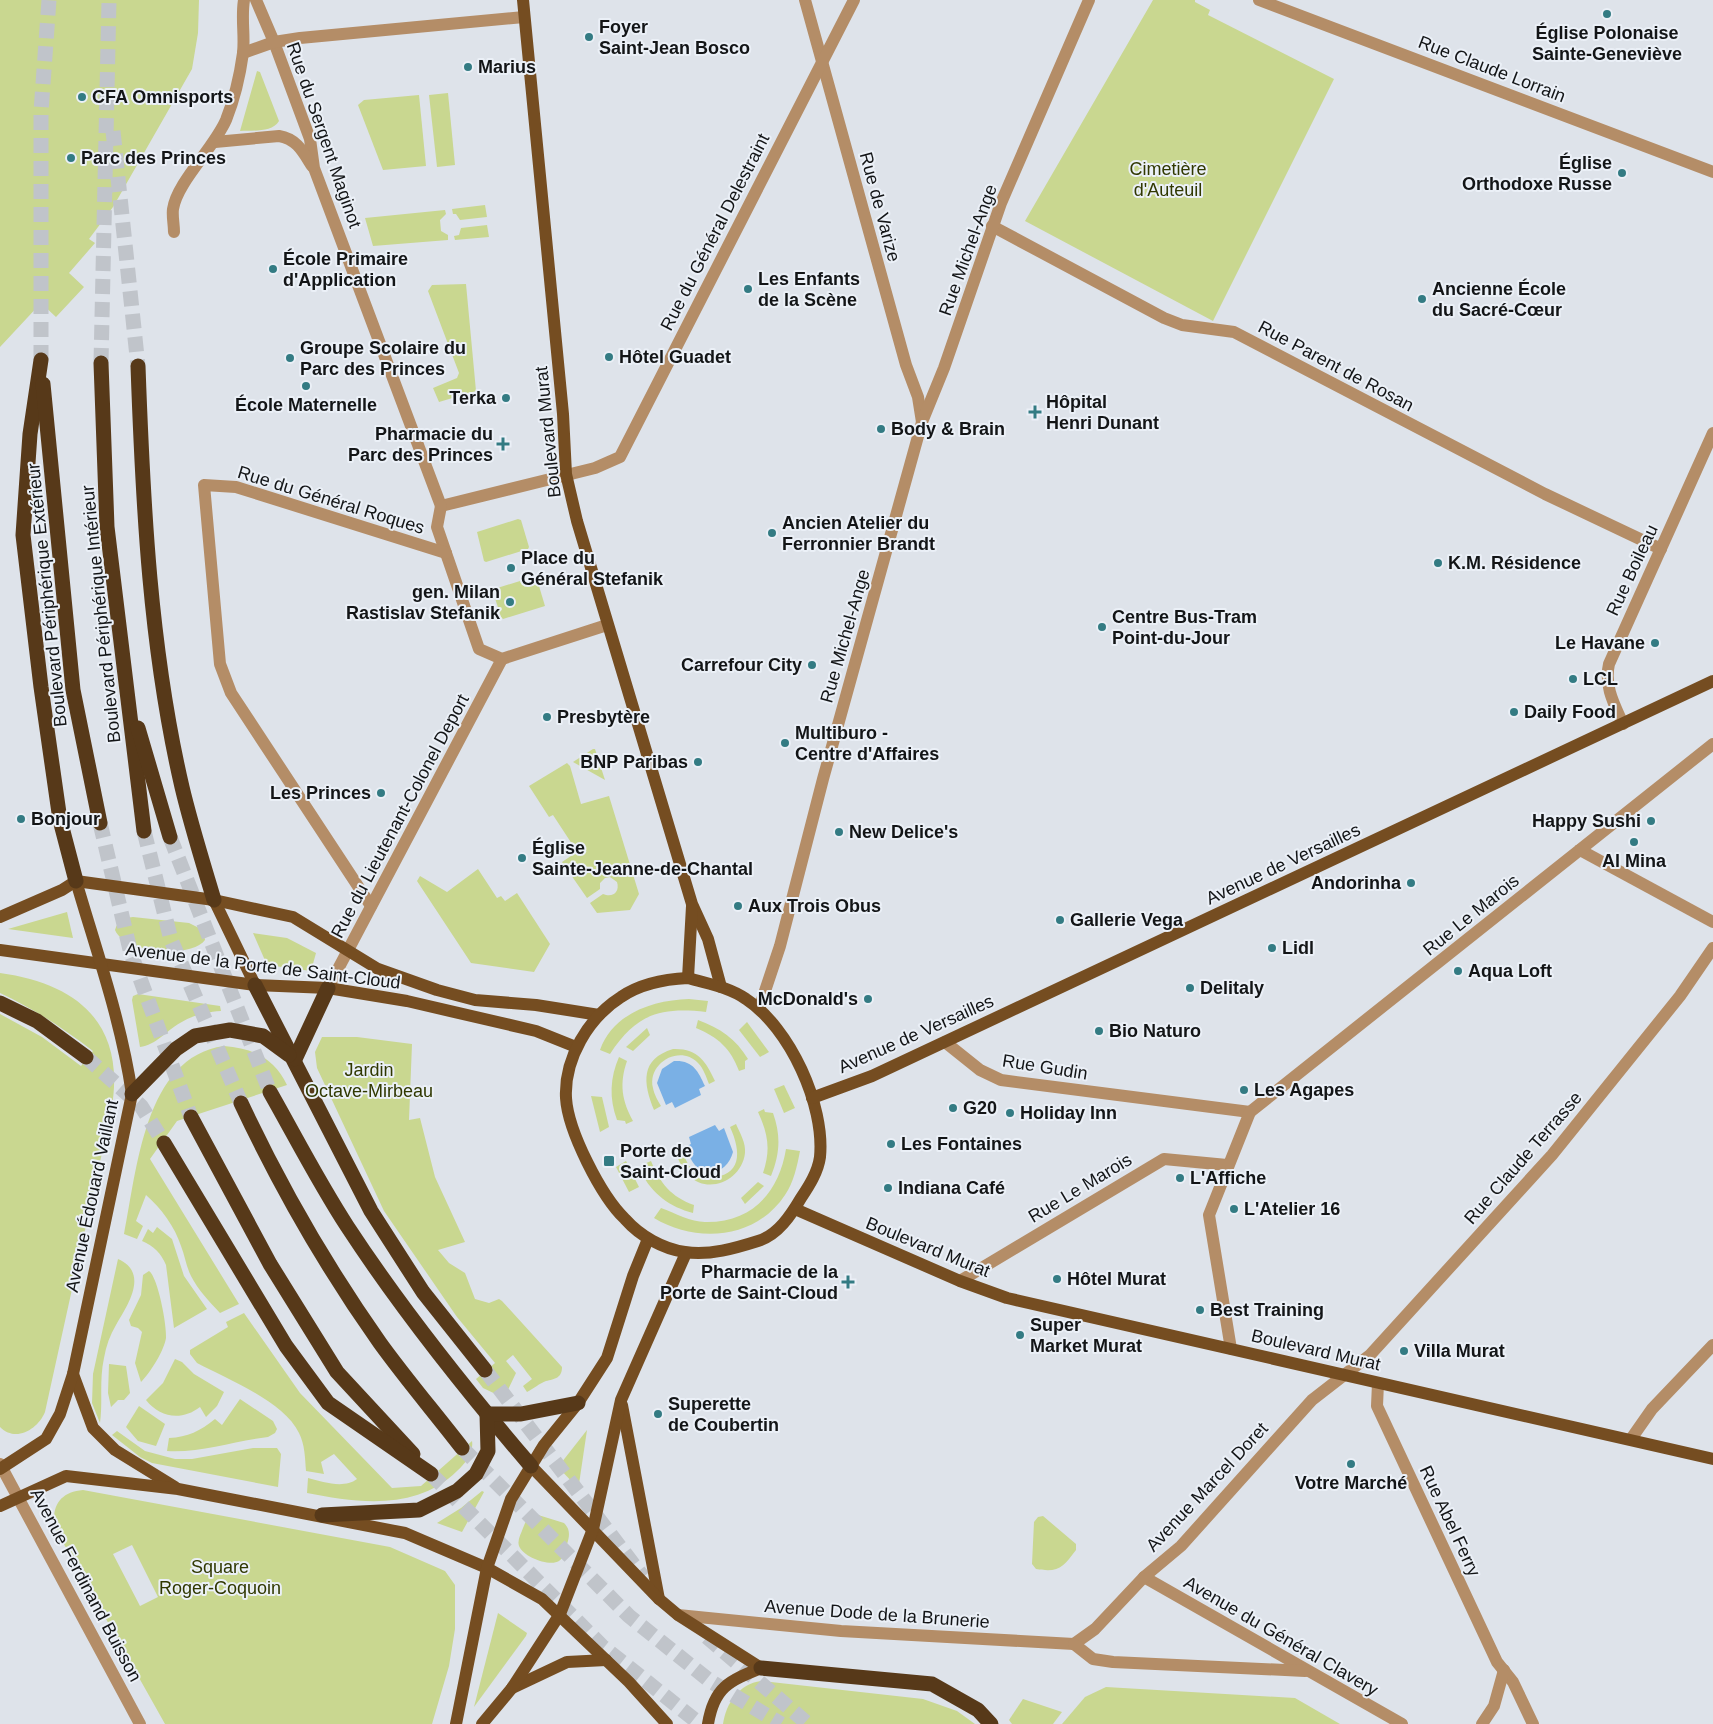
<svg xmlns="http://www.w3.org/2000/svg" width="1713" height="1724" font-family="Helvetica,sans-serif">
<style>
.green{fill:#c9d790;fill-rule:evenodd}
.water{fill:#7ab0e5}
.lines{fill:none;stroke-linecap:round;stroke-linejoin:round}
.highway-tunnel{stroke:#c0c4ca;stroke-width:15;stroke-dasharray:15 8;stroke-linecap:butt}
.minor{stroke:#b48d67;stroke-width:12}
.major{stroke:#754d21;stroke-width:12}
.highway{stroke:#573919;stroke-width:15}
.poi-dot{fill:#337b83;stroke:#ebf0f7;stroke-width:2}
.labels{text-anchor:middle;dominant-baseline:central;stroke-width:4;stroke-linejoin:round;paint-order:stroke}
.poi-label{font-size:18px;font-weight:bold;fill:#131517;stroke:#ebf0f7;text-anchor:start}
.street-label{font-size:18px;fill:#131517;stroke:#ebf0f7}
.park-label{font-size:18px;fill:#303800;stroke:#ebf0f7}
</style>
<rect width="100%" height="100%" fill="#dee3ea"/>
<!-- green -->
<g class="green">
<polygon points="0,0 199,0 198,33 192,69 113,207 89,239 95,243 69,273 84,287 56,317 41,303 0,347"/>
<polygon points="1153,0 1195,0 1195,2 1210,10 1208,15 1334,79 1213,321 1025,221"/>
<path d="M257,71L260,72L279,121C272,133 252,130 240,131Z"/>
<polygon points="448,93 455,165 437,167 429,95"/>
<polygon points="419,95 426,166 383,170 358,105 364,100"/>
<polygon points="485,205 487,217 460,220 456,214 453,214 452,209"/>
<polygon points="445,210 446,214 440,220 441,231 448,235 448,240 373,246 365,218"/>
<polygon points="487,225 489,237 455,240 454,236 459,235 461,228"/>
<polygon points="466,284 476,391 439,402 433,388 457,378 459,373 428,291 432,285"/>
<polygon points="518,519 521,520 529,547 528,549 486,562 484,561 477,532"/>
<polygon points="536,576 545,606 503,619 501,617 493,592 494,589"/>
<polygon points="593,749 595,749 605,780 573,762"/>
<path d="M567,763L570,766L581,804L609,796L639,894L630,910L597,913L590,903L603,894C613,898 620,892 617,882L610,877L605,878L600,883V889L587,898L562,862L574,854L571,849L574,847L553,815L549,817L529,786Z"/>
<polygon points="478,869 497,898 501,896 505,901 517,893 550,944 534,972 471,963 417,881 420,876 447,892"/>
<polygon points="67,912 73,938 8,929"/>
<path d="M133,917L189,923L203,930L205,940C191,959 124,953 115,930C118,920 123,918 133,917Z"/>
<polygon points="253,933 287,938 316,953 311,971 267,965"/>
<path d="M0,973C81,984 127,1027 111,1112L45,1412C38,1429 16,1443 0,1427V1014L42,1037L81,1066L93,1051C63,1028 34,1009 0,993Z"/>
<path d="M138,994L220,1006L221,1011C206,1012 193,1015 180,1023C166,1031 156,1045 140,1047L132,1000L133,996Z"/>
<path d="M689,999L708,1001L706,1012C660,1007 636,1014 610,1054L600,1050C613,1013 654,1000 689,999Z"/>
<path d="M698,1020C720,1028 736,1039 748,1059L745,1061V1069L739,1071C731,1049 718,1037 696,1028Z"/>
<polygon points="747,1022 769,1052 760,1057 739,1030"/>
<polygon points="647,1028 650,1035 633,1051 626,1047"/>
<path d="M322,1037H357L412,1044L409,1120L420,1118L435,1177L465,1242L438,1250L449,1263L465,1273L475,1299L489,1303L499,1299L502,1301L562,1367C562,1378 555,1379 546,1381C540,1383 533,1389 527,1392L523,1386L532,1379L513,1355L506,1361L516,1373L504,1398L483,1388L476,1379L495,1363L457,1317L384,1211L317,1068L315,1052Z"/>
<path d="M224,1046C253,1048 275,1059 287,1085L177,1121L150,1159L239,1304L220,1313C209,1301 198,1290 191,1276C186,1266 185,1256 181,1246C175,1227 161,1208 146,1195L136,1221L143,1226L137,1239L124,1234C137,1171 144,1057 224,1046Z"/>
<path d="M673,1049C697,1048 706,1061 715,1081L709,1084C706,1077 704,1069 698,1063C680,1044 647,1063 653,1088C654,1094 658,1101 661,1106L654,1110C643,1083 640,1059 673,1049Z"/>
<path d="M619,1057L627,1061C619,1084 622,1101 633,1121L626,1124L625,1121L617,1120C609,1098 610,1078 619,1057Z"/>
<polygon points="784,1085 795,1108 784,1113 774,1089"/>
<polygon points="591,1096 602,1097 609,1127 600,1132"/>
<path d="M764,1109L765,1112L773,1113C781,1135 780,1154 771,1176L763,1173C771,1149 768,1134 758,1112Z"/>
<path d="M736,1124C740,1133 746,1143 745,1153C742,1180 709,1195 689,1176C682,1170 679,1160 675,1152L681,1150L689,1166L705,1177C742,1179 742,1153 730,1127Z"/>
<path d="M786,1149L800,1151C797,1166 794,1182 785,1195C756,1239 697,1244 654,1218L661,1208C675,1213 691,1222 705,1222C752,1223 779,1192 786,1149Z"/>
<polygon points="626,1161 639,1187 629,1192 616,1167"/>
<path d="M651,1161C660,1183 671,1197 694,1205L693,1213C670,1207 652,1194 641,1172L645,1167L644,1164Z"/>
<polygon points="758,1182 764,1186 745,1204 741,1198"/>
<path d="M157,1227L172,1239L184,1276L207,1309L174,1328L166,1265C161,1253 154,1246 142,1241L148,1229L153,1233Z"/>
<path d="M118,1259C150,1273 127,1306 116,1325C110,1335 106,1346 104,1358C99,1381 103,1400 100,1423L92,1403L93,1374Z"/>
<path d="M149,1271C158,1277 167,1326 166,1338C164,1351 150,1373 141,1382L135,1363L142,1332L138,1328L131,1326L129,1320L141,1295L143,1275Z"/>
<path d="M244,1313L300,1393L392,1488L421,1486L472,1441C474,1452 465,1464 457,1471C416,1511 358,1503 307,1493L308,1478C323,1482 344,1489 357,1479L334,1454L321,1462L324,1474L306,1471C305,1458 305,1445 299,1433C284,1401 227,1379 197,1363L190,1354V1350L228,1327L226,1322Z"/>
<path d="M175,1359L182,1362L194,1374L224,1392L217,1406L206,1417L200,1407C182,1421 160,1418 146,1400L163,1383Z"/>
<polygon points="109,1364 126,1366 130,1393 124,1400 118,1400 111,1407 108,1393"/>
<path d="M240,1399L273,1421L277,1429L275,1433L268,1437C234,1441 201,1453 167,1451L169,1438C188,1437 200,1431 215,1419L222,1425Z"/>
<polygon points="139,1406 165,1424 156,1446 138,1441 126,1427"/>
<polygon points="587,1430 579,1484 576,1486 558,1467"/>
<polygon points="117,1431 145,1451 175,1459 192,1459 253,1448 277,1448 281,1454 278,1487 152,1463 140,1457 112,1435"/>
<path d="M83,1490L390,1547L445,1571L455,1585V1629L449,1666L432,1724H165L56,1530C50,1508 59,1492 83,1490ZM132,1545L158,1597L140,1606L113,1554Z"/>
<polygon points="482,1491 484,1492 462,1532 437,1523 461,1508"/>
<path d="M535,1514L564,1523C570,1529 570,1535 567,1544C566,1550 565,1557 559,1561C550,1567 523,1557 519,1546C517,1540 521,1534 523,1528C526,1521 528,1516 535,1514Z"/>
<path d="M1043,1516L1076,1544V1550C1063,1567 1059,1573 1036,1569L1032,1564L1034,1522L1038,1517Z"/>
<polygon points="498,1613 527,1633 526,1636 474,1707"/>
<path d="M761,1681L923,1699L957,1711L975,1724H723C726,1703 739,1684 761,1681Z"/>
<polygon points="1106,1687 1295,1698 1340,1724 1062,1724 1085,1697"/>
<polygon points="1023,1699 1062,1712 1053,1724 1012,1724 1009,1720"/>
</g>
<!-- water -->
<g class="water">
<path d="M674,1061C693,1060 698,1071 705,1086L699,1089L701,1095L675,1108L672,1102L666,1105L657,1083L662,1069Z"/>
<path d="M715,1125L719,1131L724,1128L733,1152C729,1168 712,1180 697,1167C691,1162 689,1154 685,1147L691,1144L689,1137Z"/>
</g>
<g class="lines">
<!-- highway-tunnel -->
<g class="highway-tunnel">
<polyline points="113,131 138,366"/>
<polyline points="41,360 41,112 49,0"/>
<polyline points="101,363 109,0"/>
<polyline points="100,823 131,954 191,1117"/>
<polyline points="144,831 171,940 241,1103"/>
<polyline points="170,837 270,1092"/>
<polyline points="86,1057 141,1106 164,1143"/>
<polyline points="485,1370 643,1577"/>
<polyline points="462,1448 629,1616 710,1681 781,1724"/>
<polyline points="431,1474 602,1646 700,1724"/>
<polyline points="707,1637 808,1724"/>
</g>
<!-- minor -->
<g class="minor">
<polyline points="256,0 274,42 310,139 314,168 441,506"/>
<polyline points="805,0 906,365 918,397 922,422"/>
<polyline points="1259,0 1713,172"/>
<polyline points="243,53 274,42 300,38 524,17"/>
<path d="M215,142L279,136C297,139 303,152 312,166"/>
<polyline points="992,226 1164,318 1182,325 1234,332 1545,494 1661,549"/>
<path d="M174,232C174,224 172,216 173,209C177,182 214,148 226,120C234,100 240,75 243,53C245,36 241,18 244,0"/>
<polyline points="441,506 595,468 620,457 854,0"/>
<polyline points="441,506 437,527 479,649 502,659 607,625"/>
<path d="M1623,724C1614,704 1604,686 1609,664L1713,433"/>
<polyline points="1580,850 1713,922"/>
<polyline points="371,906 231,693 220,664 204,485 236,487 446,553"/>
<polyline points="328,988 502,659"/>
<polyline points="759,1009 780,946 823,779 922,422 944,368 1001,203 1089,0"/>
<polyline points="945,1042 980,1070 1001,1080 1250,1112"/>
<polyline points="1250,1112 1713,744"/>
<polyline points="960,1281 1164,1159 1227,1165"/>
<polyline points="1231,1349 1209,1215 1250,1112"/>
<polyline points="1378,1383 1377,1406 1497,1662 1513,1682 1533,1724"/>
<polyline points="1631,1439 1652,1409 1713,1345"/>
<polyline points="0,1464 140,1724"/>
<polyline points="1144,1577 1402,1724"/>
<polyline points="678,1615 841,1631 1074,1644"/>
<polyline points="1074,1644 1095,1629 1144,1577 1181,1546 1312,1400 1370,1355 1552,1155 1680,996 1713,948"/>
<polyline points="1074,1644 1093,1659 1113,1662 1305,1671"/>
<polyline points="1482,1724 1494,1706 1504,1670"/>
</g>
<!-- major -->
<g class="major">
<polyline points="523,0 563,414 566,474 577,521 692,904 708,939 721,987"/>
<polyline points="214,900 255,985"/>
<polyline points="0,917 62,890 76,881 214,900 293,917 378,969 437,990 475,1000 536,1005 599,1015"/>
<polyline points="0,950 255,985 328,988 407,1001 536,1031 576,1047"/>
<path d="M688,978C708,984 729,987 746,999C790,1028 825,1105 820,1157C818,1172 809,1186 801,1198C791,1215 778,1235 758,1241C736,1248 709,1256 685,1252C663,1249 640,1236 625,1219C601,1196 568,1131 566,1098C564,1059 588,1018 621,997C640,984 666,979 688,978Z"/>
<polyline points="688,978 692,906"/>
<polyline points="812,1098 872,1076 1713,681"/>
<polyline points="795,1209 960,1281 1007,1298 1713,1459"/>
<polyline points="73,1374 93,1428 115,1450 175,1487"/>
<polyline points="622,1405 659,1599"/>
<polyline points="531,1466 659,1599 678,1615 761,1668"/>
<path d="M0,1469L46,1439L60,1414L73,1374L132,1094C121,1020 97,953 76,881"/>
<polyline points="0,1506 66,1476 178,1489 405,1533 487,1568 542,1599 629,1682 667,1724"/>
<polyline points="512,1688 567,1662 606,1660"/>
<polyline points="456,1724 487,1568 511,1499 544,1445 578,1403 607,1358 633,1276 648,1239"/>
<polyline points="482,1724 512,1688 560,1614 593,1529 621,1400 686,1253"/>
<path d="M708,1724C714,1687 729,1681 761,1668"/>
</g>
<!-- highway -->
<g class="highway">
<polyline points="41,360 30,434 23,535 41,687 60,820 76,881"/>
<polyline points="101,363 107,527 144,831"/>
<path d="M138,366C143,507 150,649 182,787C191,825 203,863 214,900"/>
<polyline points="43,384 73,690 100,823"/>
<polyline points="138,728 170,837"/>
<polyline points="255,985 371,1211 423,1292 485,1370"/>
<polyline points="0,1003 37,1021 86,1057"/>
<polyline points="295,1059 328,988"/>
<path d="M270,1092C295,1136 319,1183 347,1226C402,1310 465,1389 531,1466"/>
<polyline points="132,1094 176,1049 195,1036 230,1030 263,1036 289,1055"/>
<path d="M241,1103C280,1186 327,1268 380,1343C406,1379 435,1413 462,1448"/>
<polyline points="191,1117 270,1264 337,1372 413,1454"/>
<polyline points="164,1143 286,1346 328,1403 431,1474"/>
<polyline points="322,1515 419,1510 457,1491 476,1474 488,1451 487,1414 521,1414 578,1403"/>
<polyline points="761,1668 932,1684 978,1710 991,1724"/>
</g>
</g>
<!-- markers -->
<g class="poi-dot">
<circle cx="1607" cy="14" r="5"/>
<circle cx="589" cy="37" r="5"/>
<circle cx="468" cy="67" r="5"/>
<circle cx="82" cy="97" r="5"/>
<circle cx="71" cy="158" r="5"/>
<circle cx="1622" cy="173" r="5"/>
<circle cx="273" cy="269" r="5"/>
<circle cx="748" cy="289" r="5"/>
<circle cx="1422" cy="299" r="5"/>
<circle cx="609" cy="357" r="5"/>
<circle cx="290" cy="358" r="5"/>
<circle cx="306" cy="386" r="5"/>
<circle cx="506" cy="398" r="5"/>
<path d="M1032.5 404.5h5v5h5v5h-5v5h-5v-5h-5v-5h5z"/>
<circle cx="881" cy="429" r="5"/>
<path d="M500.5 436.5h5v5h5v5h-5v5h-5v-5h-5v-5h5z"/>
<circle cx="772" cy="533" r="5"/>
<circle cx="1438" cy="563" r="5"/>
<circle cx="511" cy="568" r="5"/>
<circle cx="510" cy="602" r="5"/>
<circle cx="1102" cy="627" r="5"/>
<circle cx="1655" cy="643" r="5"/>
<circle cx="812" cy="665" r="5"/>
<circle cx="1573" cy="679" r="5"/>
<circle cx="1514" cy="712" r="5"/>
<circle cx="547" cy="717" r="5"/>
<circle cx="785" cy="743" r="5"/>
<circle cx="698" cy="762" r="5"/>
<circle cx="381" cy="793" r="5"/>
<circle cx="21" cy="819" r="5"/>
<circle cx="1651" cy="821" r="5"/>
<circle cx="839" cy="832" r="5"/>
<circle cx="1634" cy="842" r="5"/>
<circle cx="522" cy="858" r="5"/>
<circle cx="1411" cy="883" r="5"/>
<circle cx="738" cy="906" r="5"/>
<circle cx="1060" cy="920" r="5"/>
<circle cx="1272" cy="948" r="5"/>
<circle cx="1458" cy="971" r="5"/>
<circle cx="1190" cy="988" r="5"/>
<circle cx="868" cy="999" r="5"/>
<circle cx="1099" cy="1031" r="5"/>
<circle cx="1244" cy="1090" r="5"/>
<circle cx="953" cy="1108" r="5"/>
<circle cx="1010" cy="1113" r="5"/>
<circle cx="891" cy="1144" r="5"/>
<rect x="603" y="1155" width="12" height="12" rx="2.5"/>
<circle cx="1180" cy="1178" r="5"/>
<circle cx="888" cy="1188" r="5"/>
<circle cx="1234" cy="1209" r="5"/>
<circle cx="1057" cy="1279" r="5"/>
<path d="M845.5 1274.5h5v5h5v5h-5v5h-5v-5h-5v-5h5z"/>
<circle cx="1200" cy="1310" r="5"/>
<circle cx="1020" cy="1335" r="5"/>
<circle cx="1404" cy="1351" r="5"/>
<circle cx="658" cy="1414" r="5"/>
<circle cx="1351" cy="1464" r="5"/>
</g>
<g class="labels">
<!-- poi labels -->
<g class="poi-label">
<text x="599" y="27">Foyer<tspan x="599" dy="21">Saint-Jean Bosco</tspan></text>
<text x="1607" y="33" text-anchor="middle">Église Polonaise<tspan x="1607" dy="21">Sainte-Geneviève</tspan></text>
<text x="478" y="67">Marius</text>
<text x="92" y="97">CFA Omnisports</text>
<text x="81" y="158">Parc des Princes</text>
<text x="1612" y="163" text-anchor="end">Église<tspan x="1612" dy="21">Orthodoxe Russe</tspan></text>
<text x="283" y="259">École Primaire<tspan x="283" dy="21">d'Application</tspan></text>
<text x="758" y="279">Les Enfants<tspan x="758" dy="21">de la Scène</tspan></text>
<text x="1432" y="289">Ancienne École<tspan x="1432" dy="21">du Sacré-Cœur</tspan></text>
<text x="300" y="348">Groupe Scolaire du<tspan x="300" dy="21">Parc des Princes</tspan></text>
<text x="619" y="357">Hôtel Guadet</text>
<text x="496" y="398" text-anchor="end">Terka</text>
<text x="1046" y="402">Hôpital<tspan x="1046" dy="21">Henri Dunant</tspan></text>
<text x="306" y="405" text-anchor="middle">École Maternelle</text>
<text x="891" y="429">Body &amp; Brain</text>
<text x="493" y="434" text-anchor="end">Pharmacie du<tspan x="493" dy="21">Parc des Princes</tspan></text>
<text x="782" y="523">Ancien Atelier du<tspan x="782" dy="21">Ferronnier Brandt</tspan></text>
<text x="521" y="558">Place du<tspan x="521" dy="21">Général Stefanik</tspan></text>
<text x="1448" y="563">K.M. Résidence</text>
<text x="500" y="592" text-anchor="end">gen. Milan<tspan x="500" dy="21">Rastislav Stefanik</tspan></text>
<text x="1112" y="617">Centre Bus-Tram<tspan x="1112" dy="21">Point-du-Jour</tspan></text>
<text x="1645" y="643" text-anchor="end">Le Havane</text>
<text x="802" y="665" text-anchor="end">Carrefour City</text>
<text x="1583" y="679">LCL</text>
<text x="1524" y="712">Daily Food</text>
<text x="557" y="717">Presbytère</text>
<text x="795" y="733">Multiburo -<tspan x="795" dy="21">Centre d'Affaires</tspan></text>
<text x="688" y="762" text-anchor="end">BNP Paribas</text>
<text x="371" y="793" text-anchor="end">Les Princes</text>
<text x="31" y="819">Bonjour</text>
<text x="1641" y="821" text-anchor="end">Happy Sushi</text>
<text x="849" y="832">New Delice's</text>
<text x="532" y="848">Église<tspan x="532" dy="21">Sainte-Jeanne-de-Chantal</tspan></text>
<text x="1634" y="861" text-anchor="middle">Al Mina</text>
<text x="1401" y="883" text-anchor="end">Andorinha</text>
<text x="748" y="906">Aux Trois Obus</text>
<text x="1070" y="920">Gallerie Vega</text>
<text x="1282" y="948">Lidl</text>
<text x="1468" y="971">Aqua Loft</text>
<text x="1200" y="988">Delitaly</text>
<text x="858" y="999" text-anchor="end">McDonald's</text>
<text x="1109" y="1031">Bio Naturo</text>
<text x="1254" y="1090">Les Agapes</text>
<text x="963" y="1108">G20</text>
<text x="1020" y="1113">Holiday Inn</text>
<text x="901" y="1144">Les Fontaines</text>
<text x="620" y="1151">Porte de<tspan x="620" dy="21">Saint-Cloud</tspan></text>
<text x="1190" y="1178">L'Affiche</text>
<text x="898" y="1188">Indiana Café</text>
<text x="1244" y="1209">L'Atelier 16</text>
<text x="838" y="1272" text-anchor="end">Pharmacie de la<tspan x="838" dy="21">Porte de Saint-Cloud</tspan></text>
<text x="1067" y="1279">Hôtel Murat</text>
<text x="1210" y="1310">Best Training</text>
<text x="1030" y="1325">Super<tspan x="1030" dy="21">Market Murat</tspan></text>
<text x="1414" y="1351">Villa Murat</text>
<text x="668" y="1404">Superette<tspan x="668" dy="21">de Coubertin</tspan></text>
<text x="1351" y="1483" text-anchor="middle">Votre Marché</text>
</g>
<!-- street labels -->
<g class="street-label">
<text transform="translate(1492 69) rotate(21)">Rue Claude Lorrain</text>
<text transform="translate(324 135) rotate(71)">Rue du Sergent Maginot</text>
<text transform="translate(880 207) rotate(75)">Rue de Varize</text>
<text transform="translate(715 232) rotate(-63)">Rue du Général Delestraint</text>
<text transform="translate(968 250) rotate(-70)">Rue Michel-Ange</text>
<text transform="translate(1336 366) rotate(28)">Rue Parent de Rosan</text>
<text transform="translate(548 432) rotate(-96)">Boulevard Murat</text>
<text transform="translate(331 500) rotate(17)">Rue du Général Roques</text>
<text transform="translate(1632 570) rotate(-65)">Rue Boileau</text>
<text transform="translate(47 595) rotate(-96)">Boulevard Périphérique Extérieur</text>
<text transform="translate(101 614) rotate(-96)">Boulevard Périphérique Intérieur</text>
<text transform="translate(845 636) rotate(-74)">Rue Michel-Ange</text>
<text transform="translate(400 816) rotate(-62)">Rue du Lieutenant-Colonel Deport</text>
<text transform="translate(1283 864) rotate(-25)">Avenue de Versailles</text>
<text transform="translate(1471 915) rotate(-39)">Rue Le Marois</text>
<text transform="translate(263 966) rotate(7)">Avenue de la Porte de Saint-Cloud</text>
<text transform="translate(916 1034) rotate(-24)">Avenue de Versailles</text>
<text transform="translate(1045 1067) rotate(9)">Rue Gudin</text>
<text transform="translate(1523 1158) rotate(-49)">Rue Claude Terrasse</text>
<text transform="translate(1080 1188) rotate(-31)">Rue Le Marois</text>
<text transform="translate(92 1196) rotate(-78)">Avenue Édouard Vaillant</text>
<text transform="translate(928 1247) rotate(22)">Boulevard Murat</text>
<text transform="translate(1316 1350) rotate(13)">Boulevard Murat</text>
<text transform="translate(1207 1487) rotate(-47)">Avenue Marcel Doret</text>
<text transform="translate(1450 1521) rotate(65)">Rue Abel Ferry</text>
<text transform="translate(86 1585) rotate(62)">Avenue Ferdinand Buisson</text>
<text transform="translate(877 1614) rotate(4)">Avenue Dode de la Brunerie</text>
<text transform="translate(1281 1636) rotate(30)">Avenue du Général Clavery</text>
</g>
<!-- park labels -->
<g class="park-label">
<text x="1168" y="169">Cimetière<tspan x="1168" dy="21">d'Auteuil</tspan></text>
<text x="369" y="1070">Jardin<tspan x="369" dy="21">Octave-Mirbeau</tspan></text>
<text x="220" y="1567">Square<tspan x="220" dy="21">Roger-Coquoin</tspan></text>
</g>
</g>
</svg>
